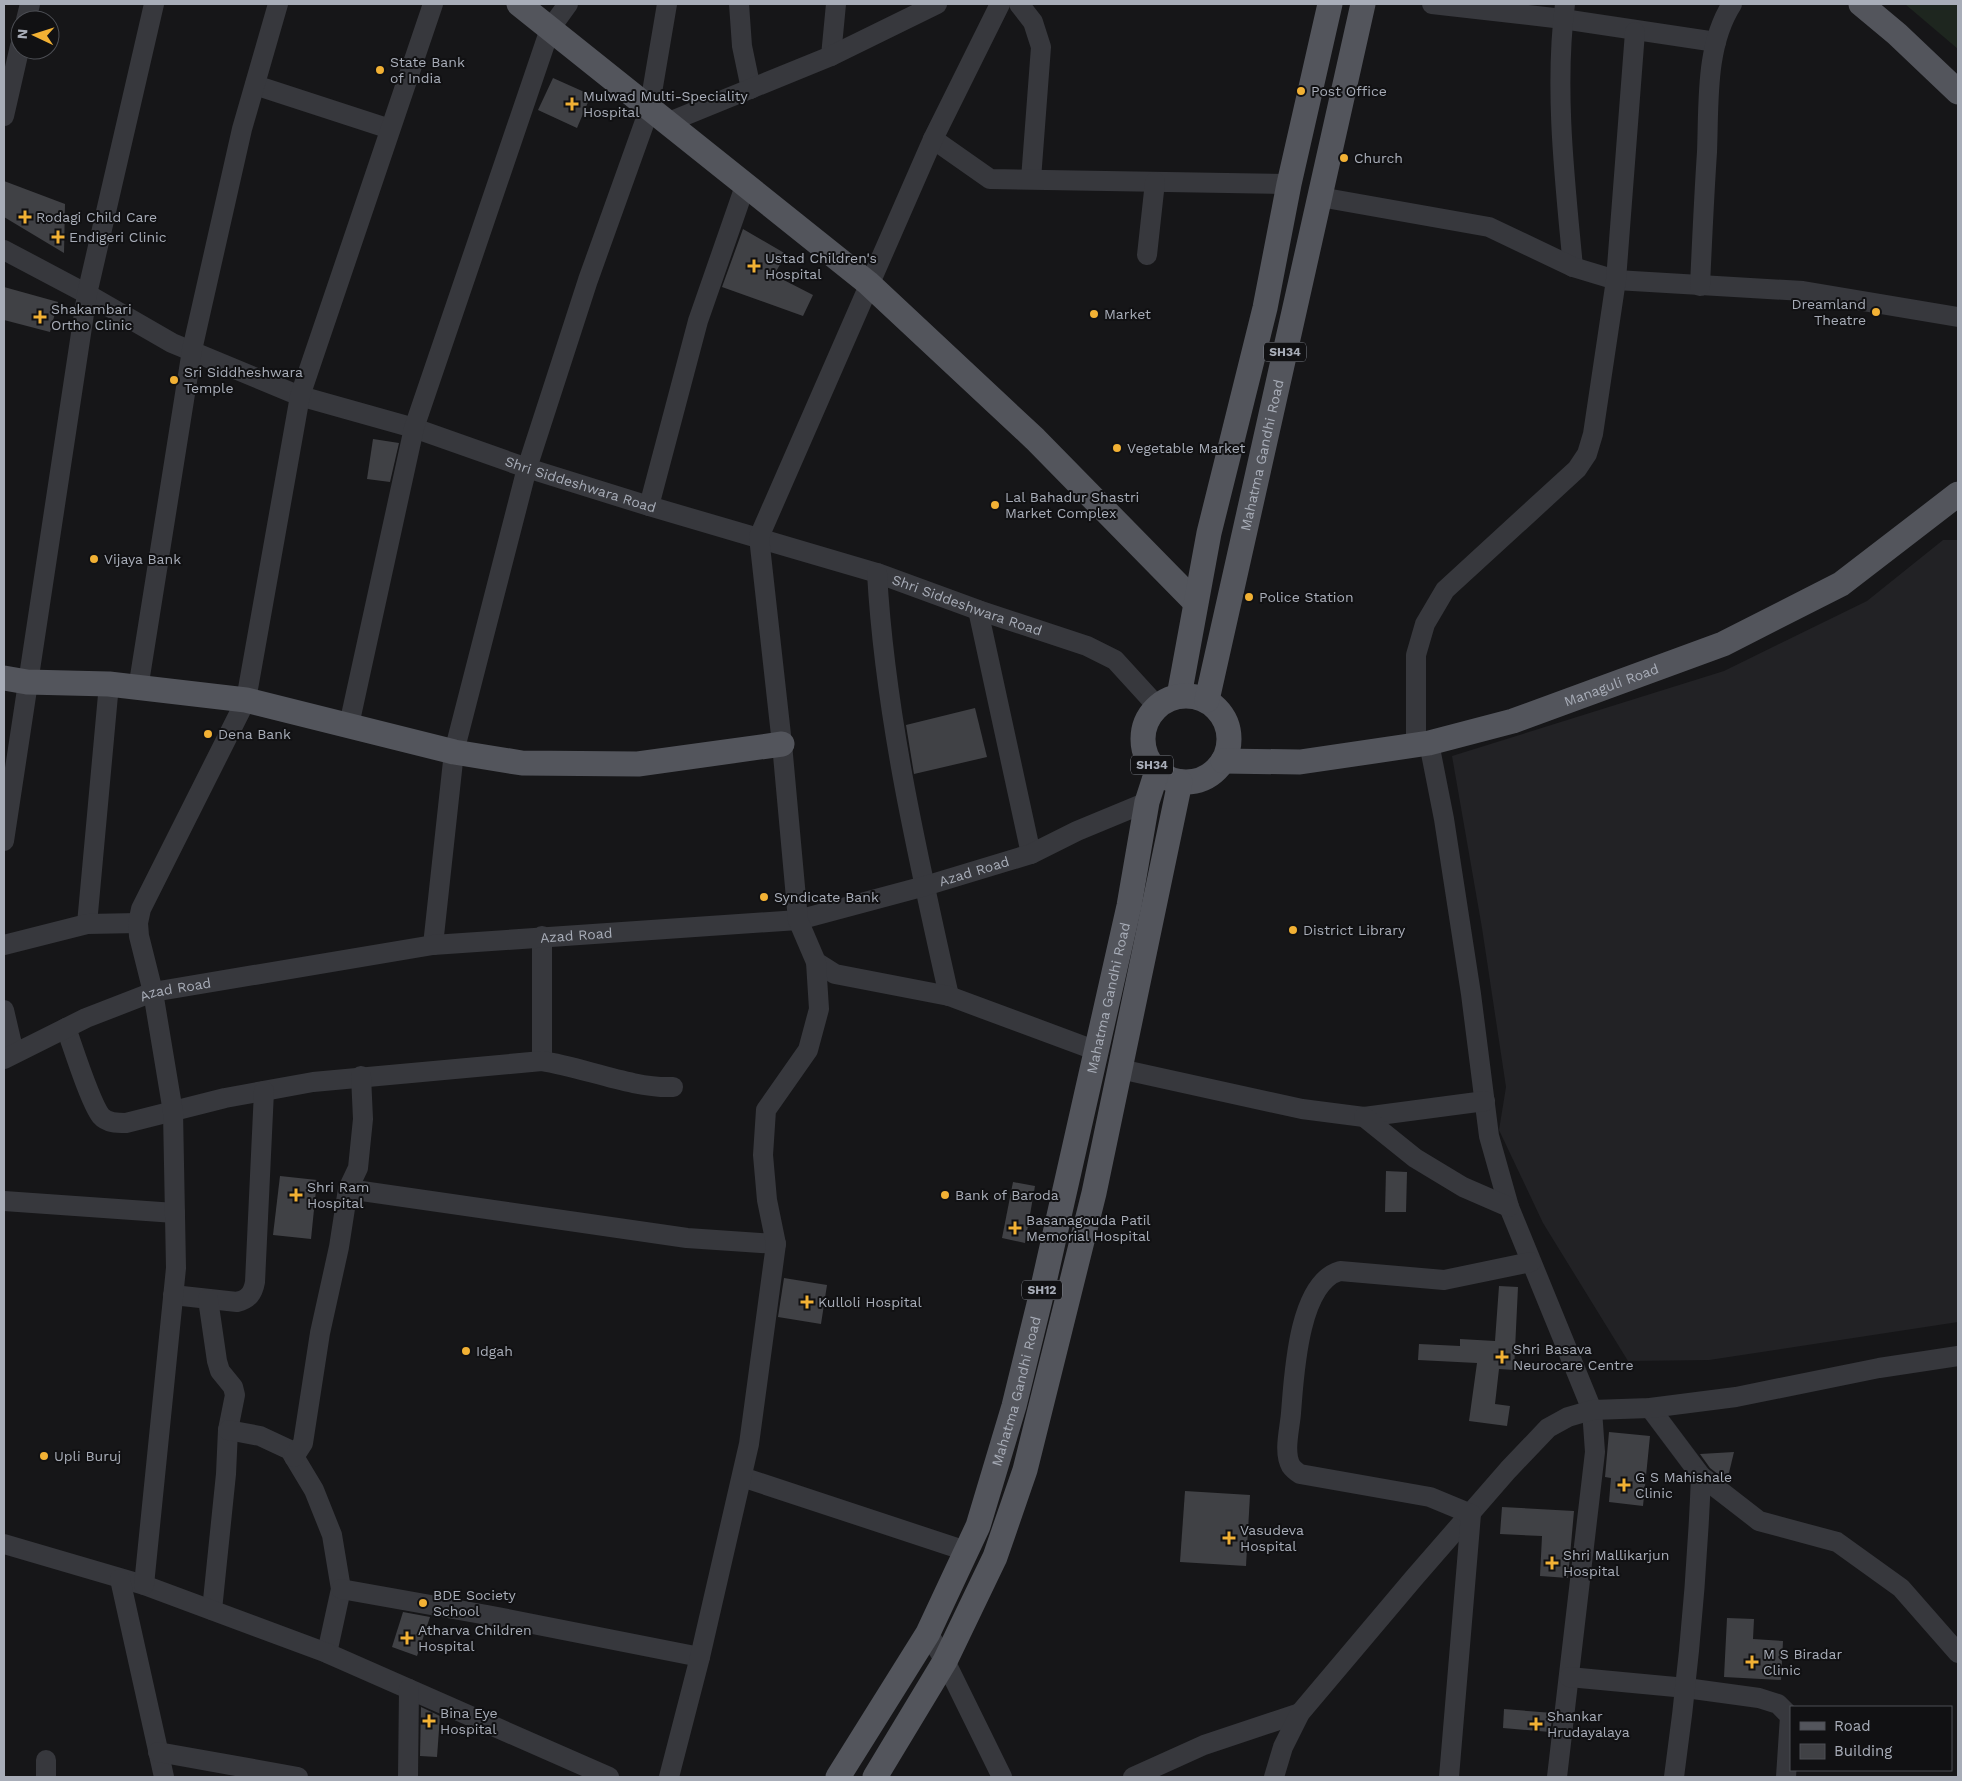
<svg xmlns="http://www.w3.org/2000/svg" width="1962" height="1781" font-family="'Work Sans',sans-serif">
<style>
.built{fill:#222225}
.green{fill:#1e261f}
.building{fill:#404145}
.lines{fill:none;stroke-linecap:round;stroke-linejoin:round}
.minor{stroke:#37383d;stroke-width:20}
.major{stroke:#53555c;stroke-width:25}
.poi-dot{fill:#f2b134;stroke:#111113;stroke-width:2}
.labels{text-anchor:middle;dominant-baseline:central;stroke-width:4;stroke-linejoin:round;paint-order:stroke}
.shield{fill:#111113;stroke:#7b7e86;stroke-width:1}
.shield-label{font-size:12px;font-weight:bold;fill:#a8adb8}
.poi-label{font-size:14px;fill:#a8adb8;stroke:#111113;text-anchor:start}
.street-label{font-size:14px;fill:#a8adb8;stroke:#111113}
</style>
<rect width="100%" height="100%" fill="#161618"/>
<!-- built -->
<polygon class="built" points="1943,540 1958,540 1958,1322 1709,1360 1628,1361 1543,1223 1499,1130 1506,1087 1482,928 1452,756 1724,671 1867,601"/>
<!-- green -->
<polygon class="green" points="1905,4 1958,4 1958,49"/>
<!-- building -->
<g class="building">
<polygon points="553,78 591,95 577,128 538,110"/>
<polygon points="4,181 65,204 64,253 4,217"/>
<polygon points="743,229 786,254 774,275 813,295 803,316 722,287"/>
<polygon points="4,287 58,302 50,332 4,320"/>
<polygon points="373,439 399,443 390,482 367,479"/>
<polygon points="975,708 987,757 914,774 906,725"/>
<polygon points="1386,1171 1407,1172 1406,1212 1385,1212"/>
<polygon points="280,1176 317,1180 311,1239 273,1235"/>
<polygon points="1013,1182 1035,1186 1025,1243 1002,1238"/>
<polygon points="784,1278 827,1285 821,1324 778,1317"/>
<polygon points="1499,1286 1518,1287 1514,1370 1499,1369 1495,1404 1510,1406 1507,1426 1469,1421 1477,1363 1418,1360 1419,1344 1460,1346 1460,1339 1495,1341"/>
<polygon points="1609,1432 1650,1436 1643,1506 1609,1502 1611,1478 1605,1477"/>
<polygon points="1734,1452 1727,1481 1710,1468 1700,1454"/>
<polygon points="1185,1491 1250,1495 1246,1566 1180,1562"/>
<polygon points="1502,1507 1574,1511 1568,1578 1540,1576 1542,1536 1500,1534"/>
<polygon points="403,1612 430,1617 417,1656 392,1647"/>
<polygon points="1727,1618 1754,1619 1753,1639 1783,1641 1781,1680 1724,1677"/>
<polygon points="421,1707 440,1716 437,1757 420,1756"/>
<polygon points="1504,1709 1553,1713 1550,1732 1503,1728"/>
</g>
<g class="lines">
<!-- minor -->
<g class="minor">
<polyline points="739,4 742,46 751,89"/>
<polyline points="1019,4 1033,22 1041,47 1031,179"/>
<polyline points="1432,4 1563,19 1716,42"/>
<path d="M1565,4C1554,89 1565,182 1573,267"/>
<polyline points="26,20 30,4"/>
<polyline points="831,56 836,4"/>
<polyline points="255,85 390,129"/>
<polyline points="4,116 20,46"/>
<polyline points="669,122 831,56 937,4"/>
<polyline points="933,139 990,179 1289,184"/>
<polyline points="1320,197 1489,227 1573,267 1616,280 1803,291 1958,317"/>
<path id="s1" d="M4,250L87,294L172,343L300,396L414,428L527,468L649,506L877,573L978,610L1087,646L1115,660L1157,706"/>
<polyline points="1147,255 1155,182"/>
<path d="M1700,286C1702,241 1704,197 1707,152C1709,104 1705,46 1732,4"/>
<polyline points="649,506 698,321 745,186"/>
<path d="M877,573C885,715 918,857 949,996"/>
<polyline points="978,610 1031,854"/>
<polyline points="138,689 192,350 242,129 278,4"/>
<polyline points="349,725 414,428 550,29 568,4"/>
<polyline points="1429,743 1444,819 1471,994 1489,1136 1509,1207 1592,1410 1595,1452 1557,1777"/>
<polyline points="1416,745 1416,655 1425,624 1445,590 1577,469 1587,454 1593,434 1616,280 1635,32"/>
<polyline points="4,841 87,294 154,4"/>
<polyline points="87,924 109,684"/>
<polyline points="542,936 542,1061"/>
<polyline points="4,945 87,924 138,923"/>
<polyline points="433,945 454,752 527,468 588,280 649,110 667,4"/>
<polyline points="816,962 835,974 949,996 1097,1051"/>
<polyline points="4,1010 14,1053"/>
<path d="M66,1028C73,1047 90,1102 101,1116C107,1123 117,1123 126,1123L225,1098L313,1082L542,1061C582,1067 634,1089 673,1087"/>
<path id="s2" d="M4,1059L86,1018L153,992L433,945L798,920L925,886L1031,854L1077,831L1147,802"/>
<polyline points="1120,1069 1302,1109 1364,1117 1485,1101"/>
<polyline points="1364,1117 1415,1158 1463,1187 1509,1207"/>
<polyline points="348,1189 687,1238 776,1244"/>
<polyline points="4,1201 175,1213"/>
<path d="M173,1295L237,1302C249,1299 253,1293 255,1282L264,1091"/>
<polyline points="208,1299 217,1361 220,1371 233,1387 235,1395 228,1430 226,1474 212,1610"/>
<polyline points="1650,1408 1701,1476 1759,1521 1837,1542 1901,1588 1958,1653"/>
<polyline points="228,1430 260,1436 290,1450 314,1490 332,1535 341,1589 327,1653"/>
<polyline points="294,1457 303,1443 320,1333 339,1247 348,1189 358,1168 363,1119 361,1076"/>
<polyline points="742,1477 966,1551"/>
<polyline points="4,1544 144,1585 327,1653 609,1777"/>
<polyline points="120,1579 164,1777"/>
<polyline points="144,1585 176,1268 173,1112 153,992 139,936 138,923 141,909 246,700 300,396 433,4"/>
<polyline points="341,1589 487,1615 700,1657"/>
<polyline points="928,1633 945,1661 1002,1777"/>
<polyline points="1569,1677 1686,1688 1759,1698 1778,1704 1790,1716 1786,1777"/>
<polyline points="158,1752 298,1777"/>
<polyline points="46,1777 46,1760"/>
<polyline points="408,1777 409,1689"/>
<polyline points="669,1777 700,1657 749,1444 776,1244 767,1200 763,1155 766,1110 808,1050 819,1009 816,962 798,920 782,744 759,537 933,139 1000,4"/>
<polyline points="1133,1777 1204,1745 1300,1713"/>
<polyline points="1274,1777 1283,1747 1300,1713 1414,1578 1508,1470 1548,1428 1568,1417 1592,1410 1650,1408 1736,1397 1879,1368 1958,1356"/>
<path d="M1449,1777L1471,1514L1430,1497L1300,1474C1297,1472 1293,1469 1291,1466C1283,1452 1290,1428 1291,1413C1294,1376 1298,1283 1340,1271L1444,1280L1531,1262"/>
<path d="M1674,1777C1688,1677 1697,1577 1701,1476"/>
</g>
<!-- major -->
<g class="major">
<polyline points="519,4 868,283 1035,439 1195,602"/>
<polyline points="1861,4 1897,34 1958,92"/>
<polyline points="4,678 27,682 109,684 246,700 454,752 522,763 638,764 782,744"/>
<polyline points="1179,696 1209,533 1265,308 1289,184 1330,4"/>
<circle cx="1186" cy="739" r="43"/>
<path id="s3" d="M1207,700L1363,4"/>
<path id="s4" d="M1223,761L1300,762L1429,743L1513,721L1723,644L1841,584L1958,494"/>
<path id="s5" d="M838,1777L928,1633L978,1526L1014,1406L1040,1300L1129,906L1147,802L1157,771"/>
<polyline points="875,1777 945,1661 995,1557 1025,1470 1094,1193 1180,782"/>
</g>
</g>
<!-- markers -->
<g class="poi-dot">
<circle cx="380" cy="70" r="5"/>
<circle cx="1301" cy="91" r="5"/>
<path d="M569.5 96.5h5v5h5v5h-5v5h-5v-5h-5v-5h5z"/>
<circle cx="1344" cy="158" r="5"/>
<path d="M22.5 209.5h5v5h5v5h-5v5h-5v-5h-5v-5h5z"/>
<path d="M55.5 229.5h5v5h5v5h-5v5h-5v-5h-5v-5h5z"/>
<path d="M751.5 258.5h5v5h5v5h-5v5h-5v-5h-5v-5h5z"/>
<circle cx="1876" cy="312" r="5"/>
<circle cx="1094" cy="314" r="5"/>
<path d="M37.5 309.5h5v5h5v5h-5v5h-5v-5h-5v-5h5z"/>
<circle cx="174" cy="380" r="5"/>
<circle cx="1117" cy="448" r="5"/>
<circle cx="995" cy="505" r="5"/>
<circle cx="94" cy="559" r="5"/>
<circle cx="1249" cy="597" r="5"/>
<circle cx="208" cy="734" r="5"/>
<circle cx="764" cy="897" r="5"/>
<circle cx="1293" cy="930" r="5"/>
<path d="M293.5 1187.5h5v5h5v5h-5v5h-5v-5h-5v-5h5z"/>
<circle cx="945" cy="1195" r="5"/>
<path d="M1012.5 1220.5h5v5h5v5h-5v5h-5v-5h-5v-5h5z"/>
<path d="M804.5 1294.5h5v5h5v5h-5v5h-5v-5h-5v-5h5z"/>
<circle cx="466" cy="1351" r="5"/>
<path d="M1499.5 1349.5h5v5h5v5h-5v5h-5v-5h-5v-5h5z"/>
<circle cx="44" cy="1456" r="5"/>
<path d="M1621.5 1477.5h5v5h5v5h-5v5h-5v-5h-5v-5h5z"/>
<path d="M1226.5 1530.5h5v5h5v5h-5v5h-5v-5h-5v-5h5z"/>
<path d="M1549.5 1555.5h5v5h5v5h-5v5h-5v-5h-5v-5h5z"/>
<circle cx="423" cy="1603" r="5"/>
<path d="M404.5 1630.5h5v5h5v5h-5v5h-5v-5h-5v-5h5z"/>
<path d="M1749.5 1654.5h5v5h5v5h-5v5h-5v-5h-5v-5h5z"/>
<path d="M426.5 1713.5h5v5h5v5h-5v5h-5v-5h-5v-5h5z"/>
<path d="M1533.5 1716.5h5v5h5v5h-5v5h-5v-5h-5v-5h5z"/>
</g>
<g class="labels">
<!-- shield labels -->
<g class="shield">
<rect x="1264" y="342.5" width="42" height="19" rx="4"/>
<rect x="1131" y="755.5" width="42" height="19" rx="4"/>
<rect x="1022" y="1280.5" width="40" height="19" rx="4"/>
</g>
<g class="shield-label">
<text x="1285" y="352">SH34</text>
<text x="1152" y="765">SH34</text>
<text x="1042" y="1290">SH12</text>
</g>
<!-- poi labels -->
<g class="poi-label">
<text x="390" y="62">State Bank<tspan x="390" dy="16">of India</tspan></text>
<text x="1311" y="91">Post Office</text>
<text x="583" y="96">Mulwad Multi-Speciality<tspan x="583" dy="16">Hospital</tspan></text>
<text x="1354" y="158">Church</text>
<text x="36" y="217">Rodagi Child Care</text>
<text x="69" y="237">Endigeri Clinic</text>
<text x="765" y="258">Ustad Children's<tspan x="765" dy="16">Hospital</tspan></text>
<text x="1866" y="304" text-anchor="end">Dreamland<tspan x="1866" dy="16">Theatre</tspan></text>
<text x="51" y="309">Shakambari<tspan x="51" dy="16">Ortho Clinic</tspan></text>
<text x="1104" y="314">Market</text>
<text x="184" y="372">Sri Siddheshwara<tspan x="184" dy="16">Temple</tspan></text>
<text x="1127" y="448">Vegetable Market</text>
<text x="1005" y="497">Lal Bahadur Shastri<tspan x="1005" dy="16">Market Complex</tspan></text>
<text x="104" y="559">Vijaya Bank</text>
<text x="1259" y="597">Police Station</text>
<text x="218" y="734">Dena Bank</text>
<text x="774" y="897">Syndicate Bank</text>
<text x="1303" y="930">District Library</text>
<text x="307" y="1187">Shri Ram<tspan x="307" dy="16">Hospital</tspan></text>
<text x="955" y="1195">Bank of Baroda</text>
<text x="1026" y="1220">Basanagouda Patil<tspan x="1026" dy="16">Memorial Hospital</tspan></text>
<text x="818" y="1302">Kulloli Hospital</text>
<text x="1513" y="1349">Shri Basava<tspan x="1513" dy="16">Neurocare Centre</tspan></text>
<text x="476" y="1351">Idgah</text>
<text x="54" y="1456">Upli Buruj</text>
<text x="1635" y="1477">G S Mahishale<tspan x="1635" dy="16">Clinic</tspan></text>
<text x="1240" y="1530">Vasudeva<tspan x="1240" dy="16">Hospital</tspan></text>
<text x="1563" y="1555">Shri Mallikarjun<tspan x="1563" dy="16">Hospital</tspan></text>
<text x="433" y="1595">BDE Society<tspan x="433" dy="16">School</tspan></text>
<text x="418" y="1630">Atharva Children<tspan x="418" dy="16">Hospital</tspan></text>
<text x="1763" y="1654">M S Biradar<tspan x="1763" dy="16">Clinic</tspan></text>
<text x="440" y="1713">Bina Eye<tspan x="440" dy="16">Hospital</tspan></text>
<text x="1547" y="1716">Shankar<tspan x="1547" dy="16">Hrudayalaya</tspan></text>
</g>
<!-- street labels -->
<g class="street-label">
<text stroke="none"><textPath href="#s3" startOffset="251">Mahatma Gandhi Road</textPath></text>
<text stroke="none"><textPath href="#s1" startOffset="625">Shri Siddeshwara Road</textPath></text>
<text stroke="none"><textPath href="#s1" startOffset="1030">Shri Siddeshwara Road</textPath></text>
<text stroke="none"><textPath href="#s4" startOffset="399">Managuli Road</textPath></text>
<text stroke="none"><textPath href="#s2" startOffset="996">Azad Road</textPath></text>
<text stroke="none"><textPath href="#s2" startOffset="591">Azad Road</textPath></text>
<text stroke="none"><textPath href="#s2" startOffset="186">Azad Road</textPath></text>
<text stroke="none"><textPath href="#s5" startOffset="832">Mahatma Gandhi Road</textPath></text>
<text stroke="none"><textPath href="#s5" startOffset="428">Mahatma Gandhi Road</textPath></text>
</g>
</g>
<!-- border -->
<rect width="1962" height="1781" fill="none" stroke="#a8adb8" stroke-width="10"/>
<!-- legend -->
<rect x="1790" y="1706" width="162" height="65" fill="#111113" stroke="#4d4f55"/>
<rect x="1800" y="1722" width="25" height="8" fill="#53555c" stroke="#4d4f55"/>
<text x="1834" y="1731" font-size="15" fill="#a8adb8">Road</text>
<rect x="1800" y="1744" width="25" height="15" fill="#404145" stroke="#4d4f55"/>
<text x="1834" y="1756" font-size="15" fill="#a8adb8">Building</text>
<!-- north arrow -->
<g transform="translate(35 35) rotate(274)"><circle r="24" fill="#111113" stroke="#4d4f55"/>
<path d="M0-4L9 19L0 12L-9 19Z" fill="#f2b134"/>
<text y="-8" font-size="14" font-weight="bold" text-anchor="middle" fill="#a8adb8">N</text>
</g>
</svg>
